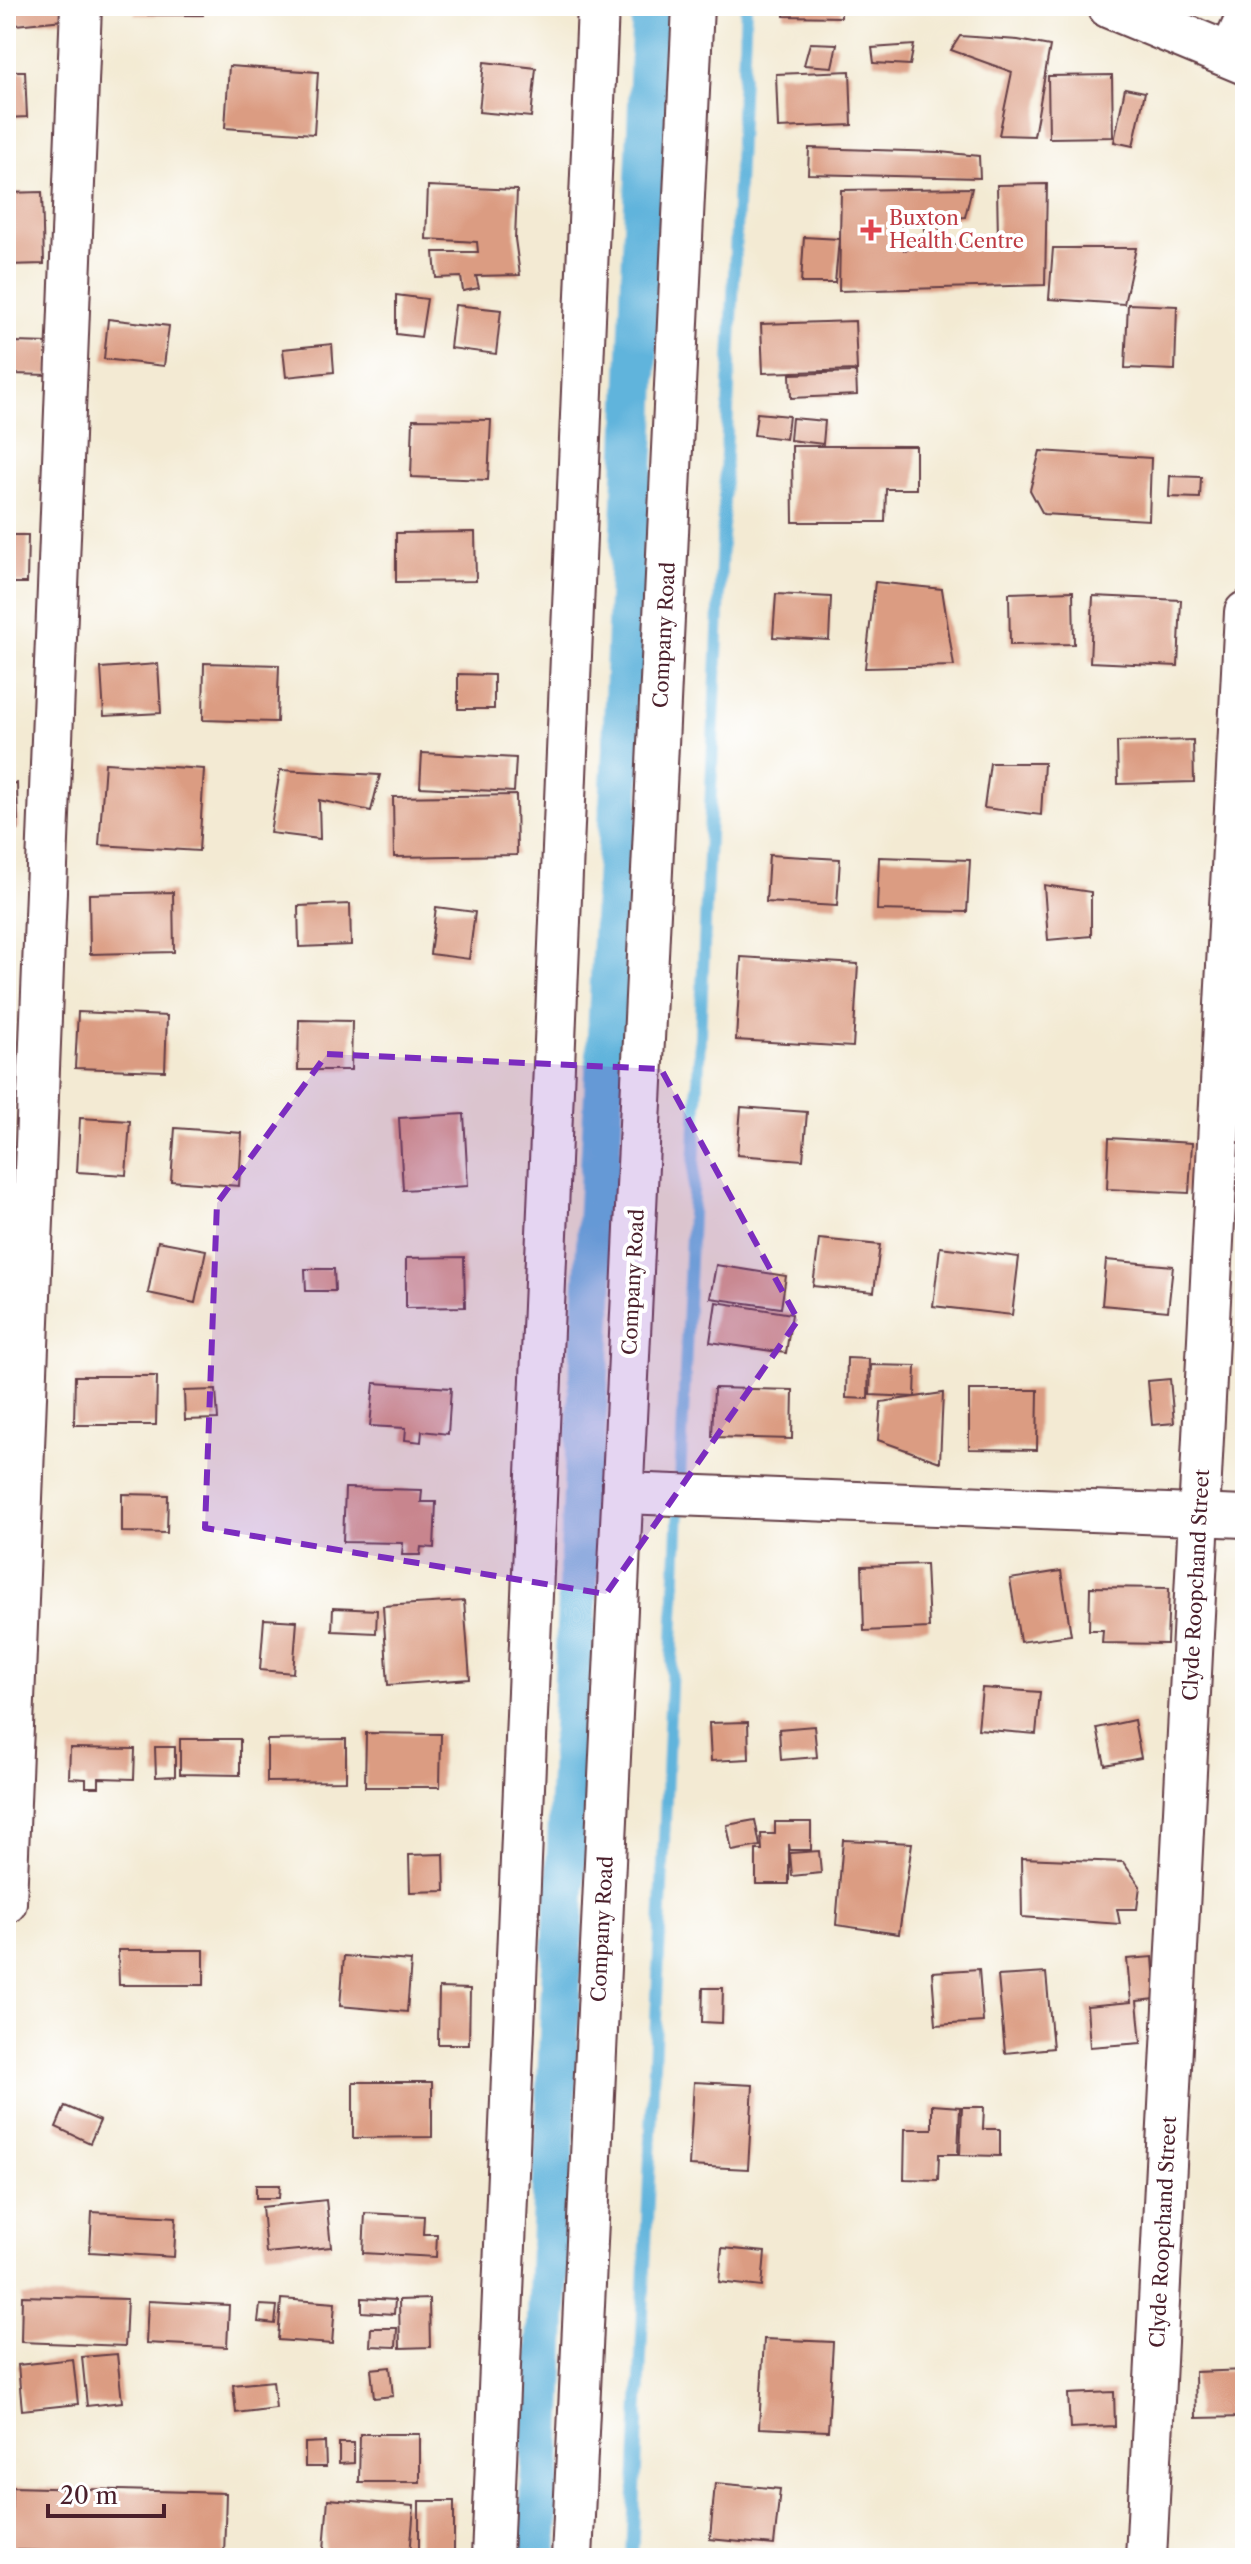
<svg xmlns="http://www.w3.org/2000/svg" width="1251" height="2564" font-family="'Libre Caslon Text',serif">
<style>
.lines{fill:none;stroke-linecap:round;stroke-linejoin:round}
.stream{stroke:#61b4dc;stroke-width:12}
.canal{stroke:#61b4dc;stroke-width:40}
.building{fill:#db9c82}
.minor-casing{stroke:#633d44;stroke-width:44}
.secondary-casing{stroke:#633d44;stroke-width:48}
.minor{stroke:#fff;stroke-width:40}
.secondary{stroke:#fff;stroke-width:44}
.marked{fill:#7b2cbf;fill-opacity:0.2;stroke:#7b2cbf;stroke-width:6;stroke-dasharray:16 10;stroke-linejoin:round}
.health-dot{fill:#e0444e;stroke:#fff;stroke-width:3}
.labels{text-anchor:middle;dominant-baseline:central;stroke-width:8;stroke-linejoin:round;paint-order:stroke}
.health-label{font-size:20px;fill:#be3a42;stroke:#fff;text-anchor:start}
.street-label{font-size:20px;fill:#4a1f2b;stroke:#fff}
</style>
<rect width="100%" height="100%" fill="#fff"/>
<filter id="ink" filterUnits="userSpaceOnUse"><feTurbulence type="fractalNoise" baseFrequency=".0125" numOctaves="2"/><feDisplacementMap in="SourceGraphic" scale="16" xChannelSelector="R" yChannelSelector="G"/><feConvolveMatrix kernelMatrix="1 2 1 2 8 2 1 2 1" color-interpolation-filters="sRGB"/></filter>
<filter id="wash" filterUnits="userSpaceOnUse"><feTurbulence type="fractalNoise" baseFrequency=".006" numOctaves="4" result="noise"/><feDisplacementMap in="SourceGraphic" scale="32" xChannelSelector="R" yChannelSelector="G"/><feGaussianBlur stdDeviation="1.8" result="paint"/><feColorMatrix in="noise" values="0 0 0 0 0 0 0 0 0 0 0 0 0 0 0 0 0 1.4 0 .05"/><feComposite in="paint" operator="in"/></filter>
<g filter="url(#wash)">
<rect width="100%" height="100%" fill="#f3ead3"/>
<g class="lines">
<!-- stream -->
<polyline class="stream" points="632,2558 746,6"/>
<!-- canal -->
<polyline class="canal" points="537,2558 577,1606 622,750 652,6"/>
</g>
<g id="blocks">
<!-- building -->
<g class="building">
<polygon points="6,6 62,6 63,20 6,26"/>
<rect x="135" y="6" width="68" height="9"/>
<polygon points="784,6 841,6 841,17 784,16"/>
<polygon points="960,36 1018,40 1050,46 1034,136 999,135 1012,72 951,50"/>
<polygon points="810,43 837,44 832,67 804,65"/>
<polygon points="914,45 910,65 874,63 872,48"/>
<polygon points="484,62 536,68 531,117 479,112"/>
<polygon points="229,66 318,72 314,134 225,128"/>
<polygon points="6,71 25,71 27,117 6,118"/>
<polygon points="850,71 852,125 778,128 776,74"/>
<polygon points="1112,75 1113,137 1049,138 1048,76"/>
<polygon points="1125,88 1145,92 1133,146 1114,142"/>
<polygon points="809,148 940,152 979,156 980,178 808,174"/>
<polygon points="1047,184 1045,285 839,291 841,190 972,188 965,217 901,222 904,250 998,239 997,185"/>
<polygon points="428,186 517,190 515,239 520,275 476,276 479,288 463,291 461,277 436,278 434,252 478,252 477,242 426,239"/>
<polygon points="42,192 44,264 6,265 6,193"/>
<polygon points="939,221 942,242 927,242 924,223"/>
<polygon points="804,237 839,239 835,283 801,283"/>
<polygon points="1053,248 1136,248 1124,304 1049,299"/>
<polygon points="396,295 427,299 421,337 396,334"/>
<polygon points="1128,304 1177,306 1175,370 1125,368"/>
<polygon points="455,305 501,310 496,354 450,348"/>
<polygon points="108,319 169,326 164,366 104,359"/>
<polygon points="855,321 857,370 763,373 761,324"/>
<polygon points="14,342 50,343 49,375 13,374"/>
<polygon points="332,344 334,372 286,377 283,349"/>
<polygon points="856,372 857,395 791,398 790,374"/>
<polygon points="757,413 789,416 786,439 754,435"/>
<polygon points="792,418 825,421 823,444 790,440"/>
<polygon points="413,419 491,420 488,480 411,477"/>
<polygon points="792,446 916,446 916,489 886,489 885,522 793,522"/>
<polygon points="1040,451 1151,458 1149,520 1043,514 1030,490"/>
<polygon points="1170,476 1201,477 1200,498 1169,497"/>
<polygon points="475,532 476,581 396,582 396,533"/>
<polygon points="6,535 28,535 27,583 6,583"/>
<polygon points="875,582 942,589 954,666 865,668"/>
<polygon points="1073,591 1074,644 1010,645 1009,593"/>
<polygon points="776,594 831,597 829,640 773,637"/>
<polygon points="1093,596 1181,600 1178,666 1090,662"/>
<polygon points="6,657 13,658 11,704 6,704"/>
<polygon points="204,663 279,665 277,722 203,720"/>
<polygon points="158,664 161,713 104,716 101,668"/>
<polygon points="458,674 494,675 494,709 458,709"/>
<polygon points="1193,740 1194,782 1118,784 1117,742"/>
<polygon points="422,753 516,758 514,792 420,787"/>
<polygon points="105,763 204,769 199,851 99,845"/>
<polygon points="990,763 1044,763 1041,815 984,808"/>
<polygon points="280,770 380,775 371,811 319,800 320,839 270,833"/>
<polygon points="17,783 18,830 6,830 6,784"/>
<polygon points="516,795 517,855 394,857 393,797"/>
<polygon points="769,855 840,859 837,906 766,902"/>
<polygon points="879,857 970,860 967,912 877,910"/>
<polygon points="1044,885 1091,892 1091,936 1048,940"/>
<polygon points="173,892 174,952 90,954 89,894"/>
<polygon points="350,904 351,945 299,947 298,906"/>
<polygon points="436,907 475,912 469,959 430,954"/>
<polygon points="741,957 858,964 853,1047 736,1040"/>
<polygon points="78,1012 167,1016 165,1071 75,1068"/>
<polygon points="299,1020 352,1021 351,1070 298,1070"/>
<polygon points="741,1107 807,1112 803,1160 737,1155"/>
<polygon points="464,1114 468,1186 403,1190 399,1118"/>
<polygon points="80,1118 130,1121 126,1175 77,1172"/>
<polygon points="175,1128 242,1133 239,1186 171,1181"/>
<polygon points="1109,1138 1192,1143 1189,1193 1107,1189"/>
<polygon points="819,1239 880,1245 874,1292 813,1286"/>
<polygon points="158,1241 206,1250 195,1303 148,1293"/>
<polygon points="940,1247 1019,1257 1012,1315 933,1306"/>
<polygon points="464,1257 465,1307 406,1308 406,1258"/>
<polygon points="1106,1260 1173,1266 1168,1311 1102,1305"/>
<polygon points="716,1265 786,1276 781,1308 710,1298"/>
<polygon points="305,1269 334,1269 335,1291 306,1291"/>
<polygon points="716,1302 792,1314 786,1353 710,1342"/>
<polygon points="847,1358 869,1359 868,1399 846,1398"/>
<polygon points="871,1365 916,1366 915,1397 943,1393 940,1462 878,1440 881,1402 915,1397 870,1395"/>
<polygon points="75,1376 157,1376 156,1425 74,1425"/>
<polygon points="1170,1379 1174,1423 1152,1425 1148,1381"/>
<polygon points="374,1383 451,1388 448,1434 422,1431 421,1442 405,1440 406,1428 370,1426"/>
<polygon points="714,1388 793,1390 792,1439 712,1437"/>
<polygon points="216,1390 218,1419 185,1420 184,1391"/>
<polygon points="969,1390 1038,1390 1037,1450 969,1449"/>
<polygon points="345,1488 422,1490 421,1502 436,1502 434,1548 421,1547 420,1555 402,1555 403,1543 343,1542"/>
<polygon points="122,1494 168,1495 167,1533 122,1532"/>
<polygon points="926,1564 929,1628 864,1631 862,1566"/>
<polygon points="1061,1571 1071,1635 1020,1642 1010,1579"/>
<polygon points="1090,1587 1169,1588 1167,1644 1102,1643 1103,1630 1089,1630"/>
<polygon points="464,1601 470,1679 388,1685 383,1606"/>
<polygon points="333,1608 377,1610 376,1633 332,1631"/>
<polygon points="264,1619 297,1621 293,1673 260,1670"/>
<polygon points="982,1688 1040,1692 1036,1734 978,1729"/>
<polygon points="1134,1720 1141,1758 1105,1765 1097,1728"/>
<polygon points="748,1722 749,1759 711,1761 709,1723"/>
<polygon points="814,1726 817,1757 781,1760 779,1729"/>
<polygon points="366,1733 441,1734 440,1787 365,1787"/>
<polygon points="180,1739 240,1739 240,1775 180,1774"/>
<polygon points="346,1739 346,1781 267,1782 267,1740"/>
<polygon points="155,1747 175,1747 175,1776 156,1777"/>
<polygon points="70,1748 135,1749 134,1779 99,1778 99,1787 86,1787 86,1779 69,1778"/>
<polygon points="755,1820 760,1846 732,1851 727,1825"/>
<polygon points="775,1822 811,1822 811,1850 790,1850 789,1844 789,1884 756,1884 756,1850 762,1850 761,1834 775,1834"/>
<polygon points="843,1840 912,1843 899,1934 836,1925"/>
<polygon points="819,1851 821,1873 792,1876 790,1853"/>
<polygon points="444,1854 445,1891 410,1892 409,1855"/>
<polygon points="1021,1858 1123,1862 1140,1886 1137,1909 1117,1909 1120,1924 1022,1917"/>
<polygon points="118,1950 204,1950 204,1985 119,1985"/>
<polygon points="344,1956 411,1961 407,2012 340,2006"/>
<polygon points="1153,1957 1156,1999 1137,2001 1141,2043 1090,2047 1087,2006 1131,2002 1127,1959"/>
<polygon points="979,1969 983,2022 936,2025 932,1972"/>
<polygon points="1046,1973 1053,2048 1005,2053 998,1976"/>
<polygon points="439,1988 470,1989 469,2044 438,2044"/>
<polygon points="703,1988 723,1988 722,2023 702,2022"/>
<polygon points="353,2082 432,2082 432,2137 353,2138"/>
<polygon points="694,2082 753,2085 748,2169 689,2166"/>
<polygon points="932,2105 960,2107 958,2154 939,2154 938,2180 904,2179 905,2129 932,2129"/>
<polygon points="65,2106 100,2121 90,2143 56,2127"/>
<polygon points="962,2107 984,2107 983,2129 1000,2129 1000,2156 960,2155"/>
<polygon points="256,2185 280,2185 279,2198 256,2198"/>
<polygon points="326,2200 331,2247 266,2253 262,2207"/>
<polygon points="92,2212 176,2217 174,2257 90,2252"/>
<polygon points="365,2213 424,2216 423,2234 437,2234 436,2257 363,2253"/>
<polygon points="722,2248 765,2252 762,2287 719,2282"/>
<polygon points="22,2296 127,2299 125,2346 21,2342"/>
<polygon points="362,2298 395,2300 394,2314 362,2312"/>
<polygon points="281,2299 335,2303 332,2344 278,2340"/>
<polygon points="429,2299 430,2347 400,2348 399,2300"/>
<polygon points="148,2301 229,2305 227,2347 146,2343"/>
<polygon points="260,2305 277,2306 275,2324 258,2322"/>
<polygon points="371,2328 397,2328 396,2347 370,2346"/>
<polygon points="764,2339 833,2342 828,2431 759,2428"/>
<polygon points="117,2354 122,2402 87,2406 82,2357"/>
<polygon points="73,2359 78,2404 22,2410 18,2365"/>
<polygon points="390,2367 393,2396 374,2398 371,2369"/>
<polygon points="1245,2370 1245,2417 1196,2418 1195,2372"/>
<polygon points="273,2381 276,2408 236,2413 233,2385"/>
<polygon points="1114,2392 1115,2426 1070,2428 1068,2394"/>
<polygon points="360,2434 420,2434 420,2482 359,2482"/>
<polygon points="325,2442 326,2467 305,2467 305,2443"/>
<polygon points="339,2443 354,2443 354,2463 339,2464"/>
<polygon points="715,2483 780,2489 774,2545 710,2539"/>
<polygon points="12,2487 226,2493 224,2556 10,2550"/>
<polygon points="328,2499 414,2506 410,2556 324,2550"/>
<polygon points="419,2501 454,2501 454,2557 419,2558"/>
</g>
</g>
</g>
<g filter="url(#ink)">
<use href="#blocks" fill-opacity="0" stroke="#633d44" stroke-width="2"/>
<g class="lines">
<!-- minor casing -->
<g class="minor-casing">
<g id="minor">
<polyline points="1229,56 1245,20"/>
<polyline points="623,1493 1245,1517"/>
<polyline points="6,1903 81,6"/>
<polyline points="492,2558 598,6"/>
<polyline points="572,2558 693,6"/>
<polyline points="1146,2558 1245,612"/>
</g>
</g>
<!-- secondary casing -->
<g class="secondary-casing">
<polyline id="secondary" points="1110,6 1245,62"/>
</g>
<!-- minor -->
<use href="#minor" class="minor"/>
<!-- secondary -->
<use href="#secondary" class="secondary"/>
</g>
</g>
<!-- marked area -->
<path class="marked" d="M327,1054L661,1069L798,1320L606,1594L205,1528L217,1203Z"/>
<!-- markers -->
<path class="health-dot" d="M867 218h8v8h8v8h-8v8h-8v-8h-8v-8h8z"/>
<g class="labels">
<!-- health labels -->
<g class="health-label">
<text x="889" y="218">Buxton<tspan x="889" dy="23">Health Centre</tspan></text>
</g>
<!-- street labels -->
<g class="street-label">
<text transform="translate(664 635) rotate(-87)">Company Road</text>
<text transform="translate(633 1282) rotate(-87)">Company Road</text>
<text transform="translate(1196 1585) rotate(-87)">Clyde Roopchand Street</text>
<text transform="translate(602 1929) rotate(-87)">Company Road</text>
<text transform="translate(1163 2232) rotate(-87)">Clyde Roopchand Street</text>
</g>
</g>
<!-- margin -->
<rect width="1251" height="2564" fill="none" stroke="#fff" stroke-width="32"/>
<!-- scale -->
<path d="M48 2504v12h116v-12" fill="none" stroke="#4a1f2b" stroke-width="4"/>
<text x="60" y="2504" font-size="24" fill="#4a1f2b" stroke="#ffffff" stroke-width="6" paint-order="stroke">20 m</text>
</svg>
